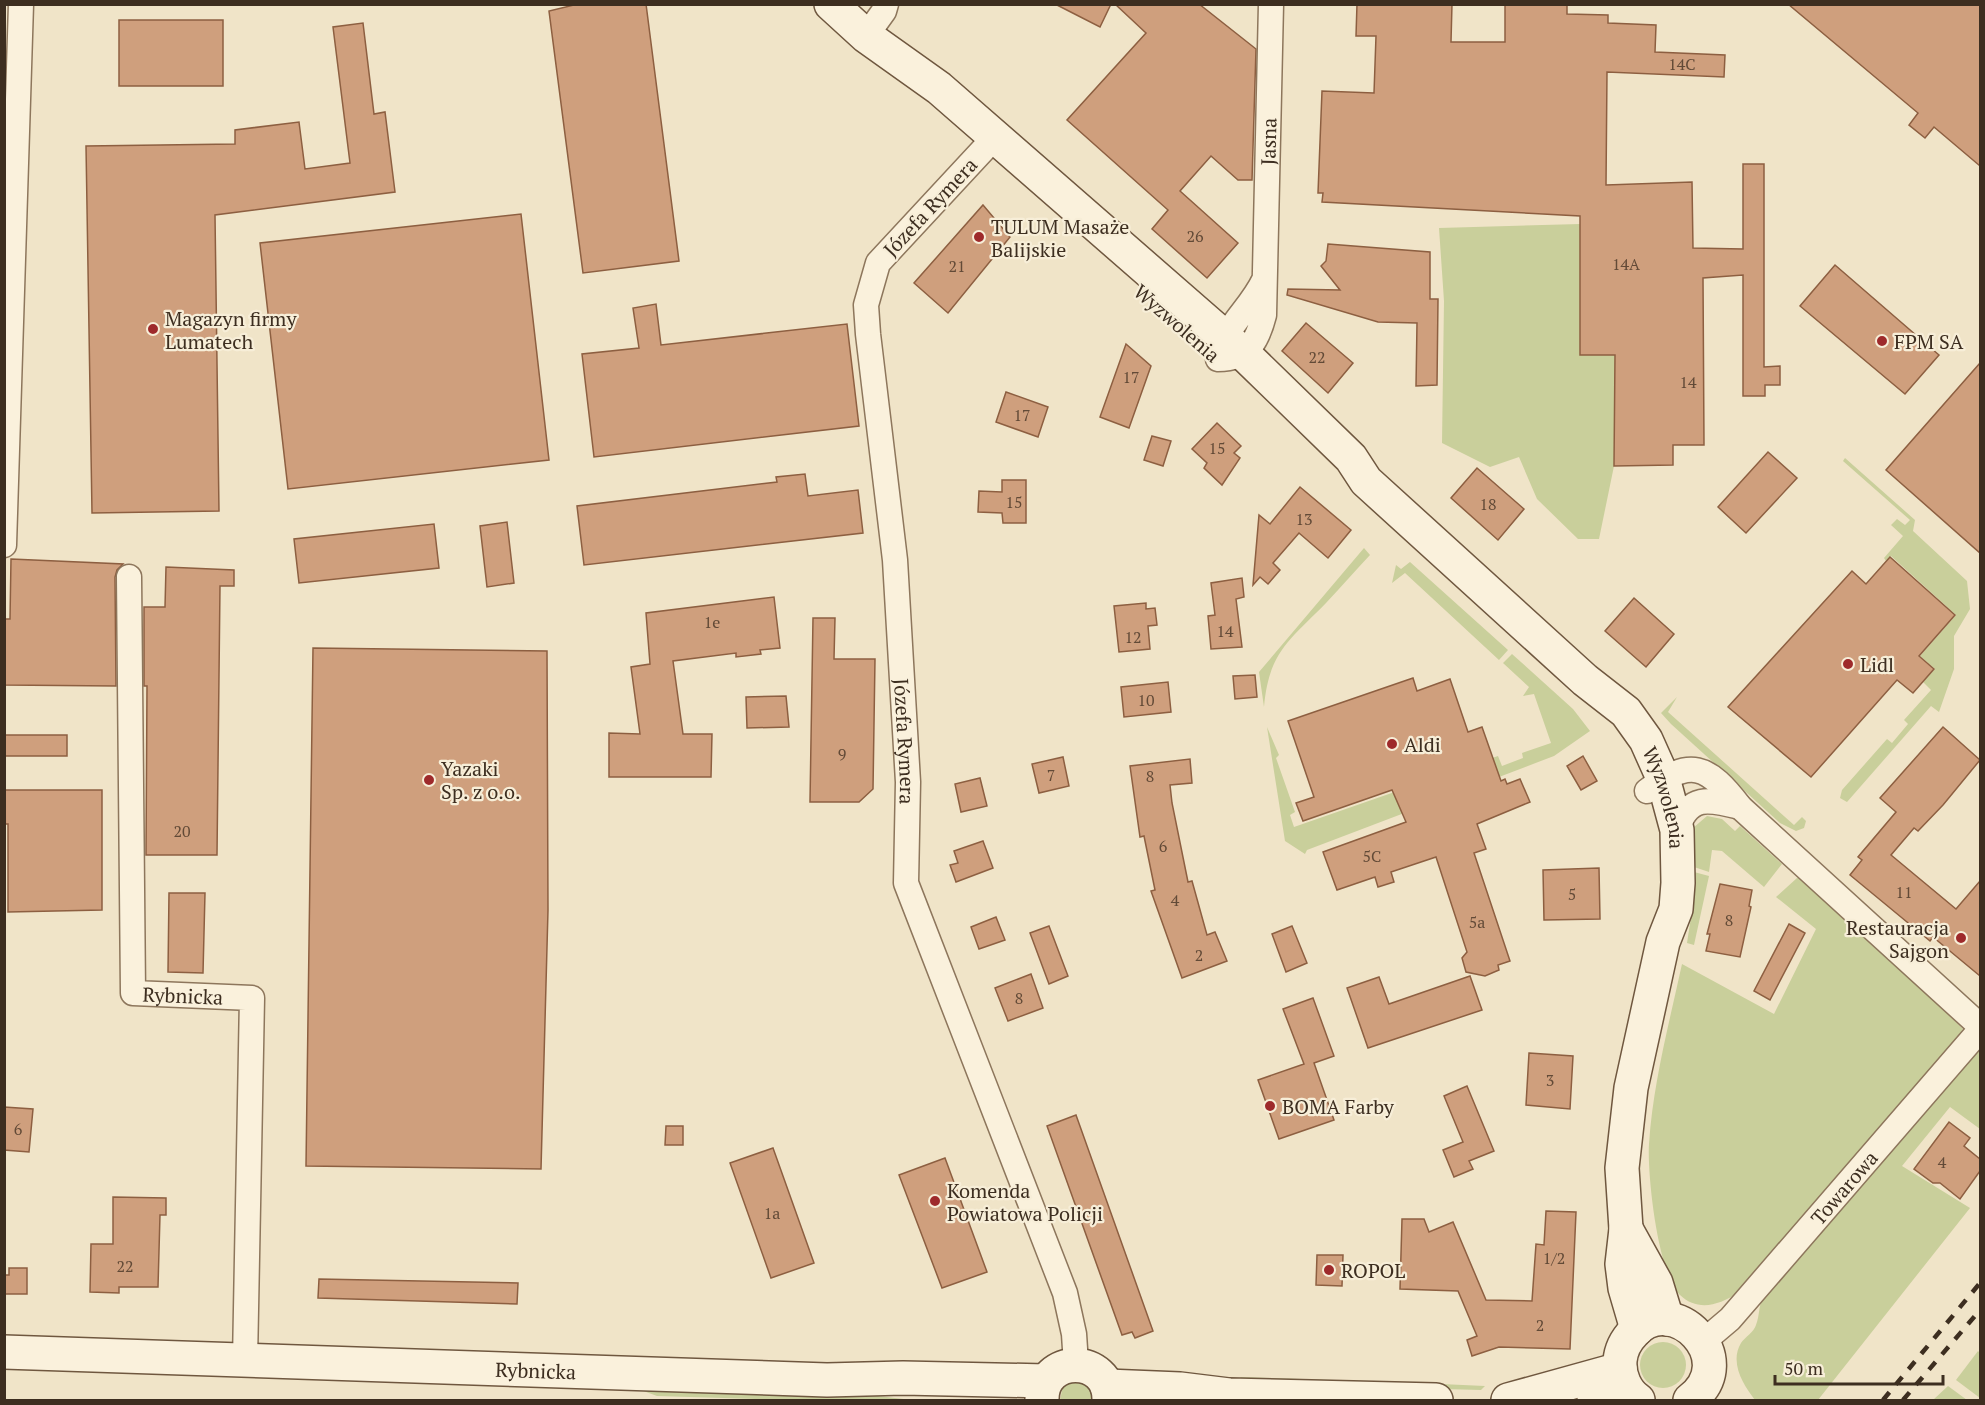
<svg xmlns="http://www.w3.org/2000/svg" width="1985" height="1405" font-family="'PT Serif',serif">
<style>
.green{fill:#c9cf9b}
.building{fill:#cf9f7d;stroke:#8d5f41;stroke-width:1.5}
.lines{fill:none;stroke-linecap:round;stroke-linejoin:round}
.street-casing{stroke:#8d765c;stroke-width:27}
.secondary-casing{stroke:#6f573f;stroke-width:36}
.street{stroke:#faf1dc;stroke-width:24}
.secondary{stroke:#faf1dc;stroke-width:33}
.rail{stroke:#3d2e20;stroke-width:4.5;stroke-dasharray:10 10;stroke-linecap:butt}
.poi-dot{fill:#9e2a2b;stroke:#f7eed8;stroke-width:2}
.labels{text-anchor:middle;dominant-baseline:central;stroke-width:4.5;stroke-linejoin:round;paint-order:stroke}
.number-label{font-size:16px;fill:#624a37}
.street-label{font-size:20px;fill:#3d2e20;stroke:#f7eed8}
.poi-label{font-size:20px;fill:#3d2e20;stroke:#f7eed8;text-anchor:start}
</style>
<rect width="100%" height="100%" fill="#f0e4c8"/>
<!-- green -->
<g class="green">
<polygon points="1580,224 1580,355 1615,355 1614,466 1599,539 1578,539 1537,499 1519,457 1490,467 1442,443 1444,301 1439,228"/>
<polygon points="1845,458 1915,520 1913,531 1967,581 1970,609 1954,636 1954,669 1939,712 1931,706 1847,802 1840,798 1842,790 1887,739 1892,743 1908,724 1904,720 1931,690 1923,682 1935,669 1920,656 1956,615 1891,556 1886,561 1884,558 1903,536 1891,525 1897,519 1905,525 1910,520 1843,461"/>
<path d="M1364,548L1370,555C1355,571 1341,587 1326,603C1290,640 1269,651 1264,707L1259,672Z"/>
<polygon points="1410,562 1508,650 1499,660 1405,573 1392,583 1396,565 1401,569"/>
<polygon points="1512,654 1573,709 1590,731 1554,756 1307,850 1305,854 1285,841 1267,727 1279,755 1276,758 1295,812 1290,815 1294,827 1498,756 1502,766 1523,758 1522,753 1551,743 1534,694 1523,696 1529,687 1503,663"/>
<polygon points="1677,697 1668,712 1794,825 1802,817 1806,821 1804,828 1796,831 1780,823 1671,724 1661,713"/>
<polygon points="1707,816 1722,819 1735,831 1740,826 1782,864 1764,887 1722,851 1712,850 1709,872 1694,867 1693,828"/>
<polygon points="1694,872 1709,876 1694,945 1687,943 1693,904"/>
<path d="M1797,878L1808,879L1963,1029L1908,1105L1738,1293C1719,1305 1698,1312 1680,1295C1658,1275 1647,1174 1649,1144C1653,1083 1669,1024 1682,964L1774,1014L1816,929L1776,897Z"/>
<path d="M1980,1040V1129L1950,1107L1902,1166L1970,1208L1818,1400H1755C1744,1386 1729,1363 1741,1343C1745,1337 1754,1332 1756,1325C1760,1315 1758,1307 1763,1298Z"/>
<circle cx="1663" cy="1365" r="23"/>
<polygon points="1978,1351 1980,1353 1980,1398 1956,1380"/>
<polygon points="1240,1377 1363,1381 1357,1387 1246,1383"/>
<polygon points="1077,1380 1090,1388 1092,1400 1060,1400 1063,1386"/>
<polygon points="1397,1382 1485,1386 1481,1390 1404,1388"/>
<polygon points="1948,1386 1967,1400 1933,1400"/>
<polygon points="638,1389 861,1394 912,1400 790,1400 657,1396"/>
</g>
<!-- building -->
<g class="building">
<polygon points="578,4 646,4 679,261 583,273 549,11"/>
<polygon points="1055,4 1111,4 1100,27"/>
<polygon points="1115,4 1199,4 1256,49 1252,180 1238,180 1211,156 1180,191 1238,243 1207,278 1152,229 1168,210 1067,120 1146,33"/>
<polygon points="1357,4 1452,4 1451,42 1505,42 1505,4 1567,4 1567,14 1608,15 1608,23 1656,25 1655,52 1725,55 1724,77 1607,72 1606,185 1692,182 1693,248 1743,249 1743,164 1764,164 1764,367 1780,366 1780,385 1765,385 1765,396 1743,396 1743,275 1703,278 1704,445 1673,445 1673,465 1614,466 1615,355 1580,355 1580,216 1322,202 1323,193 1318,193 1322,91 1374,93 1376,36 1356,36"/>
<polygon points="1788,4 1980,4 1980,166 1934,127 1925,138 1909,125 1918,113"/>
<rect x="119" y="20" width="104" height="66"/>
<polygon points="363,23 374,114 385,112 395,192 215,215 219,511 92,513 86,146 235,144 235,130 299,122 305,169 350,163 333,27"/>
<polygon points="983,205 1010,237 948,313 914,283"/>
<polygon points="521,214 549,460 288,489 260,243"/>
<polygon points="1328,244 1430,252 1430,299 1438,299 1437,385 1416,386 1417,323 1378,322 1287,295 1288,289 1340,290 1321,266 1326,261"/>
<polygon points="1835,265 1939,355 1905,394 1800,306"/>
<polygon points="656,304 661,345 847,324 859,426 594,457 582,354 639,348 633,308"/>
<polygon points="1306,323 1353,363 1328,393 1282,351"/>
<polygon points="1126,344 1151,366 1129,428 1100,417"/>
<polygon points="1980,363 1980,553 1886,470"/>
<polygon points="1006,392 1048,407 1038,437 996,422"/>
<polygon points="1217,423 1241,446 1234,453 1240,458 1222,485 1204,468 1207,463 1192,449"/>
<polygon points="1152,436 1171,441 1163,466 1144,460"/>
<polygon points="1768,452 1797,478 1746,533 1718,507"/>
<polygon points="1477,468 1524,509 1498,540 1451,498"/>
<polygon points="805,474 808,496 858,490 863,533 584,565 577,506 777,482 776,477"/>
<polygon points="1002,480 1026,480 1026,523 1003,523 1002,513 978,512 979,491 1002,492"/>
<polygon points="1300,487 1351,530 1328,558 1299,533 1273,563 1280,570 1268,584 1260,577 1253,585 1259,515 1270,524"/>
<polygon points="507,522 514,583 487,587 480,526"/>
<polygon points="434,524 439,568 299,583 294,539"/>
<polygon points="1890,557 1955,615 1919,656 1934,669 1913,693 1897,680 1811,777 1728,707 1852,571 1866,584"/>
<polygon points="11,559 123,564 117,570 115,577 116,686 4,685 4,619 10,619"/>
<polygon points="166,567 234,570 234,586 220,586 217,855 146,855 147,686 144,686 144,607 165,607"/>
<polygon points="1242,578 1244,597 1236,599 1242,647 1211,649 1208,616 1215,615 1211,583"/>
<polygon points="774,597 780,648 760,650 761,654 736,657 736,653 673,661 683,734 712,734 711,777 609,777 609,733 640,734 631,667 650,664 646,613"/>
<polygon points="1634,598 1674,634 1646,667 1605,631"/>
<polygon points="1146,603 1146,609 1155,608 1157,625 1148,626 1150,649 1119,652 1114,606"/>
<polygon points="813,618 835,618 834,659 875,659 873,789 859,802 810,802"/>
<polygon points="313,648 547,651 548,910 541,1169 306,1166"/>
<polygon points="1255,675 1257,697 1235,699 1233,676"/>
<polygon points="1413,678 1417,691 1450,679 1468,732 1482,727 1501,781 1505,779 1507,784 1520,779 1530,802 1477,824 1486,849 1474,853 1510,961 1498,965 1499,970 1485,976 1466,972 1462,958 1467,952 1436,857 1391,872 1394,882 1378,887 1375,877 1337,890 1323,852 1406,822 1392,790 1303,821 1296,803 1314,797 1288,721"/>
<polygon points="1168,682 1171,712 1124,717 1121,687"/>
<polygon points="786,696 789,727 747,728 746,697"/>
<polygon points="1943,727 1980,760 1943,805 1918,831 1914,828 1891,855 1956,909 1980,881 1980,976 1933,937 1930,941 1850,875 1862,860 1858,857 1896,812 1880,798"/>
<rect x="4" y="735" width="63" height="21"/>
<polygon points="1583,756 1597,781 1581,790 1567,766"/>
<polygon points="1063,757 1069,786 1039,793 1032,764"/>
<polygon points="1190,759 1192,783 1170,785 1172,803 1188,882 1192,881 1207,935 1215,932 1227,961 1182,978 1151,891 1155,890 1144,836 1140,837 1130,766"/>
<polygon points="980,778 987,806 961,812 955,784"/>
<polygon points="4,790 102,790 102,910 8,912 8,824 4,824"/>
<polygon points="983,841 993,868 956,882 950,865 958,863 954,851"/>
<polygon points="1599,868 1600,919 1544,920 1543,870"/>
<polygon points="1720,884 1752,890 1749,906 1751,907 1740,957 1706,951 1710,934 1707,934"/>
<polygon points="169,893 205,893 203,973 168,972"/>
<polygon points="996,917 1005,940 979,949 971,927"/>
<polygon points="1789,924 1805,933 1770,1000 1754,991"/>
<polygon points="1049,926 1068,976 1049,984 1030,933"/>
<polygon points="1292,926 1307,963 1286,972 1272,934"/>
<polygon points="1031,974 1043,1008 1008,1021 995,988"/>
<polygon points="1470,976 1482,1010 1368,1048 1347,988 1379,977 1389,1004"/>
<polygon points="1313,998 1334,1056 1314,1063 1334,1120 1279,1139 1258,1080 1304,1064 1283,1009"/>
<polygon points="1529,1053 1573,1056 1570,1109 1526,1105"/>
<polygon points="1467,1086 1494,1151 1469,1161 1473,1169 1454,1177 1443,1150 1463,1142 1444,1096"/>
<polygon points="4,1107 33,1109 29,1152 4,1150"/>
<polygon points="1076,1115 1153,1331 1135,1338 1132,1332 1122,1335 1047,1126"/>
<polygon points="1949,1122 1970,1138 1964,1146 1980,1159 1980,1171 1960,1199 1940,1183 1933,1183 1914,1169"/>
<polygon points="666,1126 683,1126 683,1145 665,1145"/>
<polygon points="773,1148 814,1263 771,1278 730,1163"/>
<polygon points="945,1158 987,1272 942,1288 899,1175"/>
<polygon points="113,1197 166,1198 166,1215 160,1215 158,1287 119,1287 119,1293 90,1292 91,1244 113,1244"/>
<polygon points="1546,1211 1576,1212 1570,1349 1499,1347 1472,1356 1467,1340 1477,1336 1458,1291 1400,1289 1402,1219 1424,1219 1429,1232 1453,1222 1486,1300 1532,1301 1536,1244 1544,1245"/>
<polygon points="1317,1255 1343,1255 1342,1286 1316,1285"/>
<polygon points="9,1268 27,1268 27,1294 4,1294 4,1275 9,1275"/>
<polygon points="319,1279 518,1283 517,1304 318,1298"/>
</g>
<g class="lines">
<!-- street casing -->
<g class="street-casing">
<g id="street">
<polyline points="866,36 884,11 886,4"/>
<path id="s1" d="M995,137L878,263L866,305L868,334L895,560L908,782L906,883L1065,1293L1074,1334L1076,1364"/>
<path id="s2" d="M1264,280C1250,310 1224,326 1218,359C1248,359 1257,342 1264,315L1271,4"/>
<polyline points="4,545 21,4"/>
<path id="s3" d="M129,577L133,993L252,998L245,1361"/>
<path d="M1647,791C1690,757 1708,765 1740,807L1980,1026"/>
<path d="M1677,830C1688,794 1709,799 1740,807"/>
<path id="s4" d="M1704,1341L1730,1319L1980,1030"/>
</g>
</g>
<!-- secondary casing -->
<g class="secondary-casing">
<g id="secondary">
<path id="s5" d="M831,4L866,36L939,88L1244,354L1351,458L1366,481L1585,680L1626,712L1646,740L1663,778L1677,830L1678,883L1676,909L1663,942L1631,1088L1622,1168L1626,1229L1622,1264L1625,1288L1637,1329"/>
<polyline points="1626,1229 1656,1283 1667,1319"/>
<path id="s6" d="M4,1352L827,1380L903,1378L1046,1381"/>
<polyline points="1107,1386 1180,1389 1229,1395 1436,1400"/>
<path d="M1042,1400C1041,1354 1110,1354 1109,1400"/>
<polyline points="1508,1400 1620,1369"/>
<polyline points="1594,1400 1633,1397"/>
<path d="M1638,1400C1626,1392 1619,1376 1620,1361C1621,1349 1626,1340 1634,1332C1672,1289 1744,1359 1690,1400"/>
</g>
</g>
<!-- street -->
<use href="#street" class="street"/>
<!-- secondary -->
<use href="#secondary" class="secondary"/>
<!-- rail -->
<g class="rail">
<polyline points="1883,1400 1980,1283"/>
<polyline points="1903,1400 1980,1310"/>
</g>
</g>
<!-- markers -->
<g class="poi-dot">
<circle cx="979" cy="237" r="6"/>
<circle cx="153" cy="329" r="6"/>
<circle cx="1882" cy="341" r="6"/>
<circle cx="1848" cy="664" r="6"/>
<circle cx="1392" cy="744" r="6"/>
<circle cx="429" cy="780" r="6"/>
<circle cx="1961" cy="938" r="6"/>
<circle cx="1270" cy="1106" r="6"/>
<circle cx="935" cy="1201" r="6"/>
<circle cx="1329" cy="1270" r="6"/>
</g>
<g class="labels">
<!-- number labels -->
<g class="number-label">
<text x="1682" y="64">14C</text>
<text x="1195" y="236">26</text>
<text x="1626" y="264">14A</text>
<text x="957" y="266">21</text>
<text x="1317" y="357">22</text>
<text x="1131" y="377">17</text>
<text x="1688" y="382">14</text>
<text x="1022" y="415">17</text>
<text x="1217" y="448">15</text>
<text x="1014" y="502">15</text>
<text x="1488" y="504">18</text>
<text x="1304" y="519">13</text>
<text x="712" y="622">1e</text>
<text x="1225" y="631">14</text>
<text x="1133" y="637">12</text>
<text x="1146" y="700">10</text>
<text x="842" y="754">9</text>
<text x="1051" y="775">7</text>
<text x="1150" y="776">8</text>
<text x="182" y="831">20</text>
<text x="1163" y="846">6</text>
<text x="1372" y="856">5C</text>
<text x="1904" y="892">11</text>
<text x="1572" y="894">5</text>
<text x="1175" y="900">4</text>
<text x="1729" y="920">8</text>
<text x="1477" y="922">5a</text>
<text x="1199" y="955">2</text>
<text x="1019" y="998">8</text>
<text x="1550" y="1080">3</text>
<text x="18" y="1129">6</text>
<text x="1942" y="1162">4</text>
<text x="772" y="1213">1a</text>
<text x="1554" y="1258">1/2</text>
<text x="125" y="1266">22</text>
<text x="1540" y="1325">2</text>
</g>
<!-- street labels -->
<g class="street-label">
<text stroke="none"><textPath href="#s2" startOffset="336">Jasna</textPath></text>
<text transform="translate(930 207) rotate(-47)">Józefa Rymera</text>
<text transform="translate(1177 323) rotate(41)">Wyzwolenia</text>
<text stroke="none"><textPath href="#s1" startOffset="654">Józefa Rymera</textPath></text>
<text stroke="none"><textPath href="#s5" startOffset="1162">Wyzwolenia</textPath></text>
<text stroke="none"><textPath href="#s3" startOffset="466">Rybnicka</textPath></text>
<text stroke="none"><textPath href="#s4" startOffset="208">Towarowa</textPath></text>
<text stroke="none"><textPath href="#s6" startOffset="532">Rybnicka</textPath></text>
</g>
<!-- poi labels -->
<g class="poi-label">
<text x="991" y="226">TULUM Masaże<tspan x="991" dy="23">Balijskie</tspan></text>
<text x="165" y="318">Magazyn firmy<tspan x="165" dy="23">Lumatech</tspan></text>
<text x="1894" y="341">FPM SA</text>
<text x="1860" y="664">Lidl</text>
<text x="1404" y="744">Aldi</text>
<text x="441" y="768">Yazaki<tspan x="441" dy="23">Sp. z o.o.</tspan></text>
<text x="1949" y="927" text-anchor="end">Restauracja<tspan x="1949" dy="23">Sajgon</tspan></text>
<text x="1282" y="1106">BOMA Farby</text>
<text x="947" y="1190">Komenda<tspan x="947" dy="23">Powiatowa Policji</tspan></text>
<text x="1341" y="1270">ROPOL</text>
</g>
</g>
<!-- border -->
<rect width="1985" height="1405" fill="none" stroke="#3d2e20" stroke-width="12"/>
<!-- scale -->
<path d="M1775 1375v9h168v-9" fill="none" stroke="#3d2e20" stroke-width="3"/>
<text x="1784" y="1375" font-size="18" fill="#3d2e20" stroke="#f7eed8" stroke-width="4.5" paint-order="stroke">50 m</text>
</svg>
